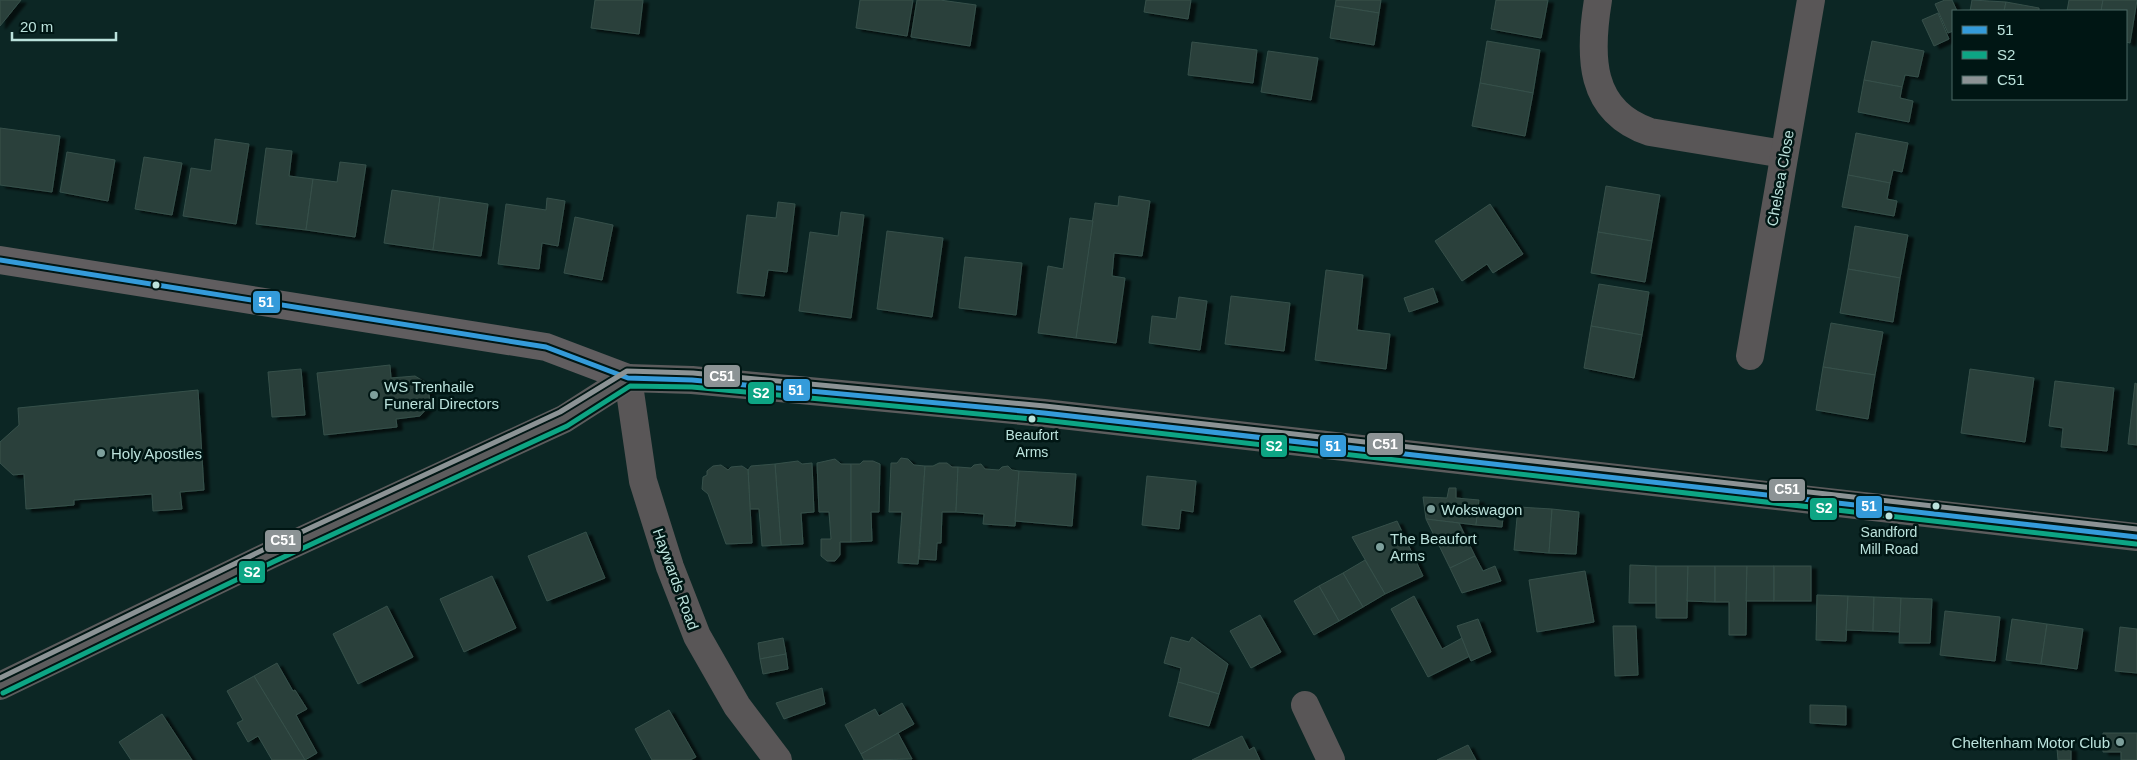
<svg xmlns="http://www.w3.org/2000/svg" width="2137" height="760" font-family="Helvetica,sans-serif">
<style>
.building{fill:#2b403b;stroke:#36504a;filter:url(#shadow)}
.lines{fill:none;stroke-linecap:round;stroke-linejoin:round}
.minor{stroke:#595657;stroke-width:28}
.primary{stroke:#605d5f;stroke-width:28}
.trunk{stroke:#5c5c5d;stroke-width:28}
.bus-1-casing{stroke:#001614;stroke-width:9}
.bus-2-casing{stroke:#001614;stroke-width:9}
.bus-3-casing{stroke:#001614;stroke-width:9}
.bus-1{stroke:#349bda;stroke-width:5}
.bus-2{stroke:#0da584;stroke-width:5}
.bus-3{stroke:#8c9395;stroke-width:5}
.bus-dot{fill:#bbe2dc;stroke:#001614;stroke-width:2}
.poi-dot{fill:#7ea09c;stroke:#001614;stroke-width:2}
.labels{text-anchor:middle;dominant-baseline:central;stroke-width:5;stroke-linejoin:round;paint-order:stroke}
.bus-label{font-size:14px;fill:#bbe2dc;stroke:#001614}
.street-label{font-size:15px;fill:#bbe2dc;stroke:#001614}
.poi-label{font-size:15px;fill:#bbe2dc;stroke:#001614;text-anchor:start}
.line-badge{stroke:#001614;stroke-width:2}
.badge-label{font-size:14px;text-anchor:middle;font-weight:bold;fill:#fff}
</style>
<defs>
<filter id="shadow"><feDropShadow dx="5.5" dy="3" stdDeviation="1" flood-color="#0009"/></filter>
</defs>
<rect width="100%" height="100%" fill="#0c2624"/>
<!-- building -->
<g class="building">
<polygon points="0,0 21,0 0,26"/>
<polygon points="595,0 643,0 639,34 591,28"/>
<polygon points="860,0 913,0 907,36 856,28"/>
<polygon points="917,0 940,0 976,5 970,46 911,37"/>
<polygon points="1146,0 1191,0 1188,19 1144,12"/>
<polygon points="1336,0 1381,0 1379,13 1335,6"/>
<polygon points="1496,0 1548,0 1541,38 1491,29"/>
<polygon points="1945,0 1952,0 1957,11 1953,11 1953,31 1948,33 1935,4"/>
<polygon points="1972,0 2006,2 2004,11 1970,11"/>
<polygon points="2069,0 2103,0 2101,11 2067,11"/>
<polygon points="2103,0 2137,0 2130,43 2126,42 2126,11 2101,11"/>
<polygon points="2006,2 2039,8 2039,11 2004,11"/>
<polygon points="1335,6 1379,13 1374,45 1330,38"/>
<polygon points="1938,13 1949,39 1934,46 1922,20"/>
<polygon points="1487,41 1540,50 1533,93 1480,83"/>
<polygon points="1872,41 1924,51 1918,77 1905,75 1902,87 1864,80"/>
<polygon points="1192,42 1257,50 1253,83 1188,75"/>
<polygon points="1268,51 1318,58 1311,100 1261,92"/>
<polygon points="1864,80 1902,87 1900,98 1913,101 1909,122 1858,112"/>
<polygon points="1480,83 1533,93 1525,136 1472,126"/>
<polygon points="0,128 60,136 52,192 0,185"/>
<polygon points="1856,133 1908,143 1902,172 1893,170 1890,183 1848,175"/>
<polygon points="215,139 249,144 236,224 183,216 191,168 211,171"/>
<polygon points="266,148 292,151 289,176 313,179 306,230 256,224"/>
<polygon points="67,152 115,160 108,201 60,192"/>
<polygon points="144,157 182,163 172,215 135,209"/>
<polygon points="340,162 366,165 355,237 306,230 313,179 337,182"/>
<polygon points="1848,175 1890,183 1887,199 1897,201 1894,216 1842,207"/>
<polygon points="1606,186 1660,195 1652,241 1598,232"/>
<polygon points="392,190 440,197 433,250 384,243"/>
<polygon points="1119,196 1150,201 1142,256 1114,253 1112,276 1125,278 1116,343 1076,338 1095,203 1118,206"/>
<polygon points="440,197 488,204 481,256 433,250"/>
<polygon points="547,198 565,201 558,246 542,243 539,269 498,264 506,204 546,210"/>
<polygon points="778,202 795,204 787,272 768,270 764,296 737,293 747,215 776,218"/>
<polygon points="1490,204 1523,254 1493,273 1487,264 1462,281 1435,241"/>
<polygon points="841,212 864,215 851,318 799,311 810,232 838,236"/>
<polygon points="575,217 613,225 602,280 564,273"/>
<polygon points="1070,218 1093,221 1076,338 1038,333 1048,266 1063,269"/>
<polygon points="1855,226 1908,235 1900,278 1848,269"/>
<polygon points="887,231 943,238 932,317 877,309"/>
<polygon points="1598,232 1652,241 1645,282 1591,273"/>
<polygon points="965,257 1022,263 1016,315 959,308"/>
<polygon points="1848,269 1900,278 1893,322 1840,313"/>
<polygon points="1326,270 1363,275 1357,330 1390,334 1386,369 1315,360"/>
<polygon points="1599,284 1649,292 1642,335 1591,326"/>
<polygon points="1433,288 1438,302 1409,312 1404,298"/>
<polygon points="1231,296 1290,303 1284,351 1225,344"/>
<polygon points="1179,297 1207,301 1200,350 1149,343 1152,316 1176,319"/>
<polygon points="1831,323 1883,332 1875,375 1823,367"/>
<polygon points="1591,326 1642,335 1634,378 1584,368"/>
<polygon points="390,365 391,378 415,376 428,384 430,405 420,416 396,419 397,427 324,435 317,373"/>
<polygon points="1823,367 1875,375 1868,419 1816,410"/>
<polygon points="301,369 305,415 272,417 268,372"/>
<polygon points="1970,369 2034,378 2025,442 1961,433"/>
<polygon points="2055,381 2114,388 2107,451 2061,447 2063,428 2049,426"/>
<polygon points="2135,383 2137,384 2137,445 2128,444"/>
<polygon points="198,390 204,490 180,492 182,509 153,511 152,494 74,500 74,505 26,509 24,474 13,475 0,463 0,442 19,425 18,408"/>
<polygon points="901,458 908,459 914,465 925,466 918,564 898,563 902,512 889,512 891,463 897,463"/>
<polygon points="835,459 841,464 851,464 851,542 840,542 840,555 835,561 827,561 821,556 821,539 831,539 829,512 819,512 817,463"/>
<polygon points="798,461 802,464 812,463 814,512 801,513 803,544 781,545 775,464"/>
<polygon points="863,461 873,461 880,464 879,512 871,512 872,541 851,542 851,464 860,464"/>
<polygon points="939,463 947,463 952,467 958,467 956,512 942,512 941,543 937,543 936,560 919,559 925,466 933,466"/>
<polygon points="775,464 781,545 762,546 759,509 750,509 748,470 751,466"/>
<polygon points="981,464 985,469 999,470 1002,467 1008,466 1012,470 1019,471 1015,526 983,524 984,514 956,512 958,467 971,468 974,465"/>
<polygon points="721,465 728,470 731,467 742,466 748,470 752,543 726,544 708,494 702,489 703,477 707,475 707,471 713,466"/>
<polygon points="1019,471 1076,474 1072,526 1015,521"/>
<polygon points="1147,476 1196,481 1193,512 1181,510 1179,529 1142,525"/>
<polygon points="1449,488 1456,488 1456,498 1479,500 1476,525 1426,519 1423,497 1447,498"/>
<polygon points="1478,506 1504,508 1502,527 1476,525"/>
<polygon points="1518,507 1552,509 1549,553 1514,550"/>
<polygon points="1552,509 1579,512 1576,554 1549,553"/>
<polygon points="1426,519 1459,523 1475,556 1450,568"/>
<polygon points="1397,521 1423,576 1385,594 1352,537"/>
<polygon points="586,532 605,578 547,601 528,556"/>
<polygon points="1475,556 1483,571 1495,566 1501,581 1462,593 1450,568"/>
<polygon points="1365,560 1385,594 1363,607 1343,573"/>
<polygon points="1630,565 1656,566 1656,603 1629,603"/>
<polygon points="1656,566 1688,566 1687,618 1656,618"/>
<polygon points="1688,566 1715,566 1715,602 1687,601"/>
<polygon points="1715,566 1747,566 1746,635 1729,635 1729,602 1715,602"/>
<polygon points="1747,566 1774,566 1774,601 1746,601"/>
<rect x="1774" y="566" width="37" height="35"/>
<polygon points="1585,571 1594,622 1537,632 1529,580"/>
<polygon points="1343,573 1363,607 1339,621 1319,586"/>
<polygon points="492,576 516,628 464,652 440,599"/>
<polygon points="1319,586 1339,621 1314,635 1294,601"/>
<polygon points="1817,595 1848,596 1846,641 1816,640"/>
<polygon points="1414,596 1442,649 1462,638 1470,656 1428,677 1391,609"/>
<polygon points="1848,596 1874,597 1873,631 1846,630"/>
<polygon points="1874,597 1901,598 1900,632 1873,631"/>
<polygon points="1901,598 1932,599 1930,643 1899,643"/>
<polygon points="387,606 413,657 358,684 333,634"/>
<polygon points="1945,611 2000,617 1995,661 1940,655"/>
<polygon points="1260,615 1281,652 1251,668 1230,631"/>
<polygon points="1478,619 1491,652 1471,661 1457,626"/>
<polygon points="2012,619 2047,624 2041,664 2006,660"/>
<polygon points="2047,624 2083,629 2077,669 2041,664"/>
<polygon points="1613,626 1636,626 1638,675 1615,676"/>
<polygon points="2120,627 2137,629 2137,673 2115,671"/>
<polygon points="1171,637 1189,642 1192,637 1228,664 1219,694 1178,682 1181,668 1164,663"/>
<polygon points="783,638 786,654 760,659 758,643"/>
<polygon points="786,654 788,669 763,674 760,659"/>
<polygon points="277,663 293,691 295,690 307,709 296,715 317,753 305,760 254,676"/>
<polygon points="254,676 305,760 272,760 258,736 248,742 237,723 243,720 227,691"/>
<polygon points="1178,682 1219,694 1209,726 1169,716"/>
<polygon points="822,688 825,704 784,719 776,703"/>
<polygon points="902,703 914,724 861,754 845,725 875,709 879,716"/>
<polygon points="1810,705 1846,706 1846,725 1810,723"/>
<polygon points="669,710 696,757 690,760 652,760 635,729"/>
<polygon points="162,714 192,760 131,760 119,742"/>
<polygon points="898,733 912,759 864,760 861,754"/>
<polygon points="2103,733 2137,733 2137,760 2121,760 2121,752 2103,752"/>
<polygon points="1242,736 1249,750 1254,747 1260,760 1192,760"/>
<polygon points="1468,745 1476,760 1437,760"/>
<polygon points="2057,748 2071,748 2071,760 2058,760"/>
</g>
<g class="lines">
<!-- minor -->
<g class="minor">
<path d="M1598,0C1589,55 1588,111 1650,132L1784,154"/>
<polyline points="1750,356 1811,0"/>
<polyline points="628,378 643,481 670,567 697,636 737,706 778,760"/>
<polyline points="1305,705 1331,760"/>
</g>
<!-- primary -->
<polyline class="primary" points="0,260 546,347 628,378"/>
<!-- trunk -->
<polyline class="trunk" points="0,686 270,555 564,419 628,378 692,380 1044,413 2137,537"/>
<!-- bus-1 casing -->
<g class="bus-1-casing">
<polyline id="bus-1" points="0,260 546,347 628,378 692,380 1044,413 2137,537"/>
</g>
<!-- bus-2 casing -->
<g class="bus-2-casing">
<polyline id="bus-2" points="3,693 273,562 567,426 630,386 692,387 1043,420 2136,544"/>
</g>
<!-- bus-3 casing -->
<g class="bus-3-casing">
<polyline id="bus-3" points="0,678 267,548 560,412 627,371 693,373 1045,406 2137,529"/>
</g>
<!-- bus-1 -->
<use href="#bus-1" class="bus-1"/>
<!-- bus-2 -->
<use href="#bus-2" class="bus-2"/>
<!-- bus-3 -->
<use href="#bus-3" class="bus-3"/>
</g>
<!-- markers -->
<g class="bus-dot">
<circle cx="156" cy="285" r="4.5"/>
<circle cx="1032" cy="419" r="4.5"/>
<circle cx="1936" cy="506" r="4.5"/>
<circle cx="1889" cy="516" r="4.5"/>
</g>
<g class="poi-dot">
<circle cx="374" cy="395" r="5"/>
<circle cx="101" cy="453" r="5"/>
<circle cx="1431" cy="509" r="5"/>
<circle cx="1380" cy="547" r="5"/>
<circle cx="2120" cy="742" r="5"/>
</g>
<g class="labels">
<!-- bus labels -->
<g class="bus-label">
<text x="1032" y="435">Beaufort<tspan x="1032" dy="17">Arms</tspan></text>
<text x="1889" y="532">Sandford<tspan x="1889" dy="17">Mill Road</tspan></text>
</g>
<!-- street labels -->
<g class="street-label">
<text transform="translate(1780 178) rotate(-80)">Chelsea Close</text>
<text transform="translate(676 579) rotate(70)">Haywards Road</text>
</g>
<!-- poi labels -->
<g class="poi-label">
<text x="384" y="386">WS Trenhaile<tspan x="384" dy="17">Funeral Directors</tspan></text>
<text x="111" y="453">Holy Apostles</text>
<text x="1441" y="509">Wokswagon</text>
<text x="1390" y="538">The Beaufort<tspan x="1390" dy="17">Arms</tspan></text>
<text x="2110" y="742" text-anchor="end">Cheltenham Motor Club</text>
</g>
</g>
<g class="line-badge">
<rect x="252" y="290" width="29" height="24" rx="5" fill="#349bda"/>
<rect x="703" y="364" width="38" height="24" rx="5" fill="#8c9395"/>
<rect x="782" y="378" width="29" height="24" rx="5" fill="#349bda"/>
<rect x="747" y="381" width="28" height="24" rx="5" fill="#0da584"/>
<rect x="1366" y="432" width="38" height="24" rx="5" fill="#8c9395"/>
<rect x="1319" y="434" width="28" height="24" rx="5" fill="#349bda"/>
<rect x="1260" y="434" width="28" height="24" rx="5" fill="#0da584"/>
<rect x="1768" y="478" width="38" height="24" rx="5" fill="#8c9395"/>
<rect x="1855" y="495" width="28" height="24" rx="5" fill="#349bda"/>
<rect x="1809" y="497" width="29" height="24" rx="5" fill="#0da584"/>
<rect x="264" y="529" width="38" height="24" rx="5" fill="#8c9395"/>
<rect x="238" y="560" width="28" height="24" rx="5" fill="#0da584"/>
</g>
<g class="badge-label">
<text x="266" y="307">51</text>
<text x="722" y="381">C51</text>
<text x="796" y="395">51</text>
<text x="761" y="398">S2</text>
<text x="1385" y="449">C51</text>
<text x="1333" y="451">51</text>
<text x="1274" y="451">S2</text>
<text x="1787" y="494">C51</text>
<text x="1869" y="511">51</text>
<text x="1824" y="513">S2</text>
<text x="283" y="545">C51</text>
<text x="252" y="577">S2</text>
</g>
<!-- legend -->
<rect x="1952" y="10" width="175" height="90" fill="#001614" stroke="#4b6864"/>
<rect x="1962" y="26" width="25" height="8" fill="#349bda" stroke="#4b6864"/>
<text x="1997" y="35" font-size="15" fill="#bbe2dc">51</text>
<rect x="1962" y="51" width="25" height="8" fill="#0da584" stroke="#4b6864"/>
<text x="1997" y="60" font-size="15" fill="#bbe2dc">S2</text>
<rect x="1962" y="76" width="25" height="8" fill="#8c9395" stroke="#4b6864"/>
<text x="1997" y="85" font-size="15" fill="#bbe2dc">C51</text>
<!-- scale -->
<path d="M12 32v8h104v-8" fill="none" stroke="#bbe2dc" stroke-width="2.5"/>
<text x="20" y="32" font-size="15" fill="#bbe2dc" stroke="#001614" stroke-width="4" paint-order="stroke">20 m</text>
</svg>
